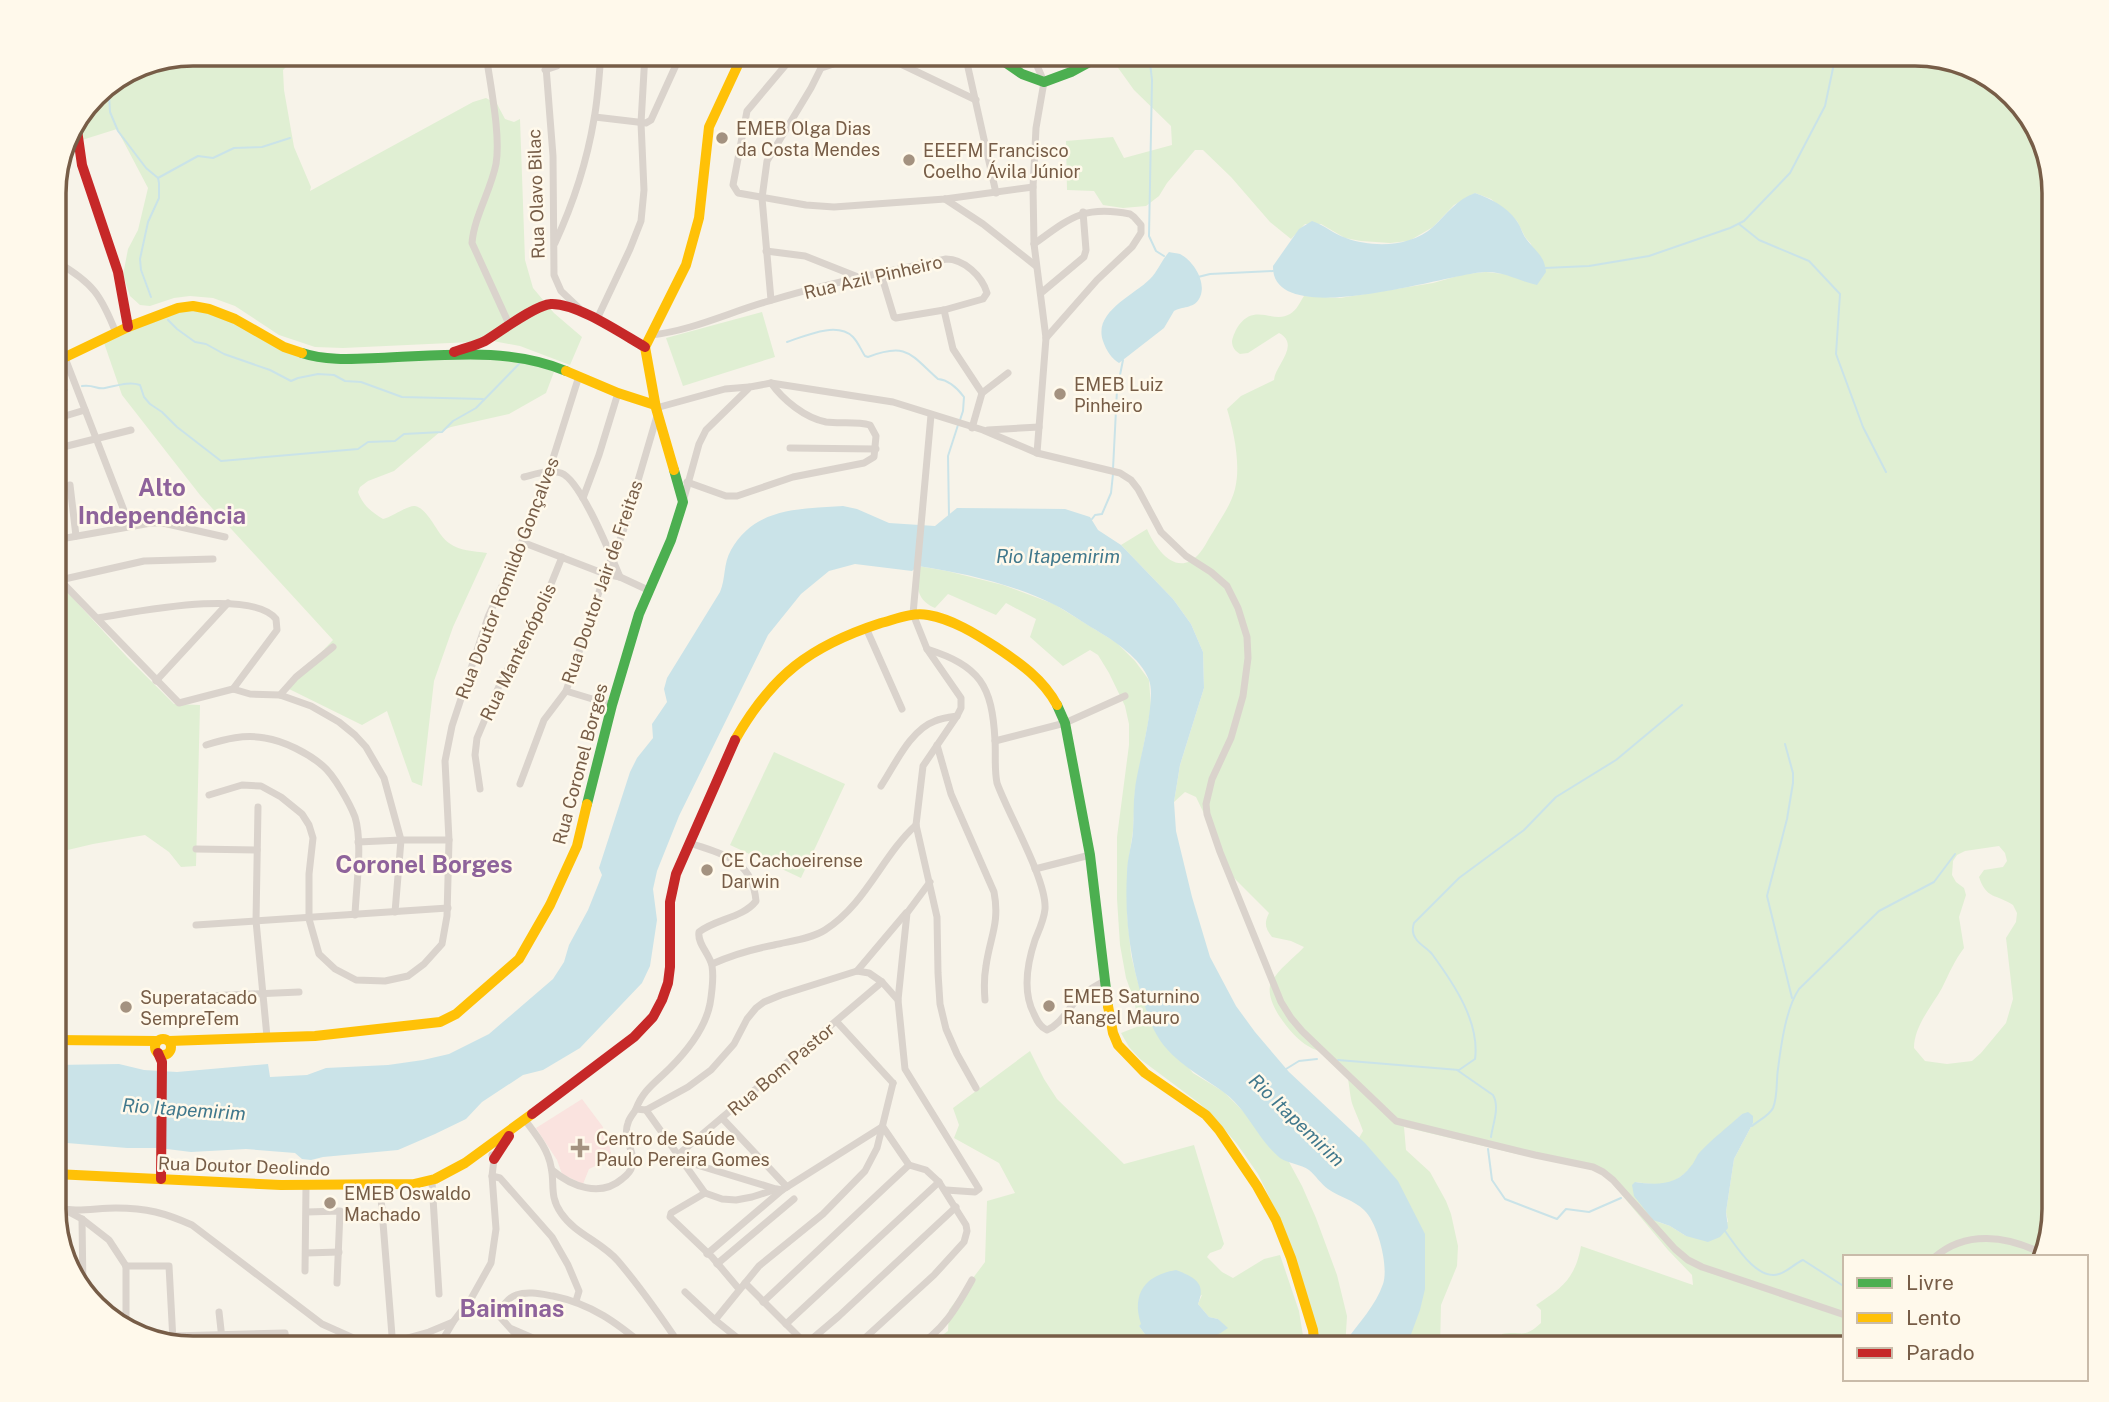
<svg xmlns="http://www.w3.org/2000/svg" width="2109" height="1402" font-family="'Public Sans',sans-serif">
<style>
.medical{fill:#fae3df}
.green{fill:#e0efd3;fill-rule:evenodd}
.water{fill:#cae3e8}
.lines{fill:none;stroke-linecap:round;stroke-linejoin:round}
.stream{stroke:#cae3e8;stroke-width:2}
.street{stroke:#dad3cc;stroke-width:7}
.fast{stroke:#4caf50;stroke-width:10}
.slow{stroke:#ffc107;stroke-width:10}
.jam{stroke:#c62828;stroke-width:10}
.poi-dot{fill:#a49280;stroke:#fff9eb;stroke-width:2.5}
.labels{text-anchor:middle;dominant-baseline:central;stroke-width:5;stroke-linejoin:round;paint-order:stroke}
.poi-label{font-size:18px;fill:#775d47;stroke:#fff9eb;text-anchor:start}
.street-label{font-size:18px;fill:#775d47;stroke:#fff9eb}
.water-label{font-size:19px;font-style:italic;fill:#40788c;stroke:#fff9eb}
.district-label{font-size:24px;font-weight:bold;fill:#8e639b;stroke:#fff9eb}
.rim{fill:none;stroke:#775d47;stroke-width:3.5}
</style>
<rect width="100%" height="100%" fill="#f7f3e9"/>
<!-- medical -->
<polygon class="medical" points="582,1099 603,1127 604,1138 608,1138 612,1158 589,1169 583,1184 562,1174 557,1160 536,1128"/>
<!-- green -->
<g class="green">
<polygon points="193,54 282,54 286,67 283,70 284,90 294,147 311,187 310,191 473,102 486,98 497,104 505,119 514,122 520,119 525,260 533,288 554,313 582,337 570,365 520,346 493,341 343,348 315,347 279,335 235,306 213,298 190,296 174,298 150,306 140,305 130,296 123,275 128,249 138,230 148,188 117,129 82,140 80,118 95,95 141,65"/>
<path d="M1114,54H1916L1993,78L2036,124L2055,193V1209L2040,1257H1845V1348H1501L1502,1334C1523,1330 1522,1340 1541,1323V1310L1536,1305C1562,1288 1575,1279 1581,1246L1693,1285L1692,1275L1668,1250L1601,1170L1517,1154L1404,1127L1406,1150L1430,1172L1446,1201L1451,1214L1458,1246L1457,1266L1441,1305L1440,1348H1406L1410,1337L1365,1144L1359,1138L1363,1131C1360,1122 1356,1114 1353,1106C1348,1092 1351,1075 1341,1064C1333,1055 1318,1052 1308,1046C1292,1037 1263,1001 1271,983C1278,969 1294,958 1304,947L1291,941L1272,937C1265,928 1264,923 1269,913L1222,866L1209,824L1196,797L1185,792L1174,802L1180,765L1204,688L1203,652L1191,624L1173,599L1121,545L1147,529C1155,548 1176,578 1198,555C1204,549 1208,539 1213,532C1221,518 1231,505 1235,489C1241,465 1234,432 1227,409L1241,396L1274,380C1275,365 1301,345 1279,333L1248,353L1240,354C1235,351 1232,347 1232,341C1233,336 1236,329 1239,325C1256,303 1273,324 1290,314C1297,310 1300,302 1304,296L1340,298L1433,283L1465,274L1486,272L1504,274L1537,284L1531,244L1525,237L1517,221L1491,199L1475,193L1454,205L1433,227L1409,241L1390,243L1361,241L1345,238L1321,224H1305L1291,239L1270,222L1231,177L1203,150H1195L1167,183L1159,196L1146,206L1123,208L1103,205L1094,191L1067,190L1066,141L1113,137L1124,158L1172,145L1171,126L1134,90L1111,58ZM1999,846L2005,853L2007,861L2003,867L1984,870L1979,877C1986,899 1996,894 2013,905L2017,913L2016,922L2006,938L2013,999L2006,1023L1981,1053L1972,1061L1947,1064L1925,1061L1914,1048C1914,1026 1932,1006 1942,988C1949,974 1954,961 1964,948L1959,917L1966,895L1964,888L1956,882L1952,875L1953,861L1957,855L1965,851ZM1742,1114L1753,1123L1734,1159L1726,1212L1728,1222L1686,1236L1670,1226L1658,1222L1635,1182C1646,1183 1658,1186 1669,1183C1689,1177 1725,1130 1742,1114Z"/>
<path d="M178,310L215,311L293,354L516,357L554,372L546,393L509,414L451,427L441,431L394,471L368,481L360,487L358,492C363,506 372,512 383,519C392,517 408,505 415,506C429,509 437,535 449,543C460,551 473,551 487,553L453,627L434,681L422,786L412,782L387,711L362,725L287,688L333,640L200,495L122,395L103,340Z"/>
<polygon points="762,312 775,357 683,386 666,338"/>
<path d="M918,566L947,571L1003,585L1054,604L1117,643L1135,661L1149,680L1151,707L1135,791L1133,831L1127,871V913L1131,955L1137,979L1151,1024L1193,1073L1224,1092L1245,1113L1267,1144L1279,1156L1289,1162L1302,1186L1316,1218L1337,1275L1347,1316L1345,1348H1315L1275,1209L1258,1174L1237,1144L1214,1117L1199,1103L1140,1059L1129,1047L1121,1033L1139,1026L1134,1000L1126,978L1120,945L1117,899V837L1129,745V724L1125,706L1109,673L1098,655L1090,650L1063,666L1030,637L1036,619L1006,603L996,615L948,594L935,608C915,599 917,585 918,566Z"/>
<polygon points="58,582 127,657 174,704 200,705 196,866 181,867 169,852 145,835 93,844 55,853 55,584"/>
<polygon points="774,752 845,784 801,878 730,845"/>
<path d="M1030,1051L1044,1079L1057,1099L1124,1164L1194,1145L1224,1244L1221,1249L1210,1253L1207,1257L1222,1272L1233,1278L1264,1259L1280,1255L1299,1311L1305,1348H1276L1260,1343L1242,1348H925L948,1331L949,1310L985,1262L987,1201L1015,1193L999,1163L954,1138L959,1125L953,1108ZM1202,1295L1198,1304L1209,1317L1218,1319L1227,1328L1206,1342L1152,1344L1139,1326Z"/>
</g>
<!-- water -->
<g class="water">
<path d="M1475,193C1491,199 1506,206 1516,220C1521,226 1522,234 1527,240C1537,253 1544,255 1546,272L1537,285C1519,281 1503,271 1485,272C1450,273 1271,333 1273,266L1299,229L1312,221C1324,225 1334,234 1346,238C1373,248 1411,247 1433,227C1447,214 1457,199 1475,193Z"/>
<path d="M1169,252C1171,253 1178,253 1180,254C1194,261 1208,284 1199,299C1193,309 1182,306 1174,311L1164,328L1119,363C1111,358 1106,350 1103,341C1093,312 1133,296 1150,279C1158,271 1161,261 1169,252Z"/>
<path d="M843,506L857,509L889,523L935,526L957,508L1065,509L1090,517L1098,530L1121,545L1173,599L1191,624L1203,652L1204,688L1180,765L1174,802L1176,831L1192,897L1210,957L1236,1006L1255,1032L1289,1072L1365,1143L1398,1181L1425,1234V1289L1420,1310L1406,1348H1345V1342C1358,1324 1376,1305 1383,1284C1389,1267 1378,1223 1364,1210C1354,1200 1339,1197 1328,1189C1321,1184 1316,1176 1309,1170C1301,1164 1289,1164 1280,1158C1257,1139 1247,1108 1222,1091C1194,1071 1164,1057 1151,1023C1132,975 1124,924 1127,873C1127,859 1132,845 1133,831C1134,817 1133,803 1135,789C1138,763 1157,701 1149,680C1141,658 1114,641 1096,630C1082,622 1069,612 1055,605C1013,584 964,573 918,566L912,571L855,564L829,571L801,594L768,635L679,816L657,871L653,889L657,920L650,966L642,983L580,1048L543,1070L523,1075L482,1102L466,1119L435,1134L398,1150L323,1157L311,1160L302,1159L295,1153L246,1149L191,1152L159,1148H127L55,1142V1065L119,1064L144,1070L177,1072L268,1064L270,1077L307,1075L326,1068L388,1065L423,1060L449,1054L489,1034L553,979L564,962L569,945L588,910L602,875L599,868L630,772L637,758L653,738L652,724L667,702L664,689L667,678L720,592C726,578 723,564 731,550C755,507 800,509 843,506Z"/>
<path d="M1748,1112L1753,1116V1123L1734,1159L1726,1212L1728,1228L1720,1237L1708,1242L1686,1236L1670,1226L1653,1220L1634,1196L1632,1185L1635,1182C1656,1185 1677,1186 1691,1166C1695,1162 1696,1156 1700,1152C1713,1138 1728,1127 1742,1114Z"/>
<path d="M1176,1270C1194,1277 1207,1283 1198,1304L1209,1317L1218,1319L1228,1328C1204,1346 1181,1347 1152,1344L1139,1326L1141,1324C1131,1293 1146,1275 1176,1270Z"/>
</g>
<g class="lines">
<!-- stream -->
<g class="stream">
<polyline points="1149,54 1152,80 1149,236 1156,251 1164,256"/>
<polyline points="106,88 109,95 110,112 118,131 146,168 158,178 159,183 159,198 148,222 140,259 141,270 151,297"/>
<polyline points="158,178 198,156 213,158 234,148 262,147 290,138"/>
<polyline points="1739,224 1759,240 1809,261 1840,294 1836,354 1863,427 1886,472"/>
<polyline points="1544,268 1589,266 1649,256 1730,228 1744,221 1790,173 1825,106 1836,54"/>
<polyline points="1198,277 1210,274 1273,271"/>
<polyline points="168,320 177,329 195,342 206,344 224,354 270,370 291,381 298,378 318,374 334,375 345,381 361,382 402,397 483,399"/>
<path d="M787,342C805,336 837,321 853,337C858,342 861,350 865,356L868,357C907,342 910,354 938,379C949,380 958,389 964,397L963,411L960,420"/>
<path d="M82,386C94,384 97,390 105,388C116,386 129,381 140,385L144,397L150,404L162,412L177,427L221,461L358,449L368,442L395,441L404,434L442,432L453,421L476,408L519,364"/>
<polyline points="55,393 67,390"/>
<polyline points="1113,469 1117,390 1123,360"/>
<polyline points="949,516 948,456 958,425"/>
<polyline points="1092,519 1095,515 1102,514 1111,493 1113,474"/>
<polyline points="1785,744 1793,773 1793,783 1787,819 1767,896 1792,998"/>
<path d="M1338,1060L1459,1070L1475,1059C1480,1022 1454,984 1432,954C1427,948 1420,945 1416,939C1412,934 1412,929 1414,923L1459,878L1524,830L1556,797L1616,760L1682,705"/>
<polyline points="1286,1069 1299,1061 1317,1059"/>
<path d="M1457,1070L1493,1095C1500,1107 1493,1123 1491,1137"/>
<path d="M1752,1126C1759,1120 1769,1116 1773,1108C1778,1096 1776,1081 1778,1069C1781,1045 1786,1008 1799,989L1879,911L1934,882L1955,854"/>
<polyline points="1488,1149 1492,1180 1505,1199 1557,1219 1566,1209 1589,1212 1621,1198"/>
<path d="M1725,1231C1736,1246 1757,1281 1779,1274C1787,1272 1794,1264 1803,1260L1845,1287"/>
</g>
<!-- street -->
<g class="street">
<path d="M486,54C490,84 501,135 496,164C491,190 474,217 472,243L509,324"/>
<polyline points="545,54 553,156 554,275 561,291 579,308"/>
<polyline points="795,54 747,111 733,185 738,193 806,205 834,207 945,199 1033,187"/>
<polyline points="965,54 996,193"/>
<polyline points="1032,54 1044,82 1036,128 1033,187 1034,244 1046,338 1037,453"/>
<path d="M821,68C842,61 862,53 884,56L976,100"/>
<polyline points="545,70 557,66 564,54"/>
<polyline points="595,117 646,123 651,120 681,54"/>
<polyline points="945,199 983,224 1036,266"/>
<polyline points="55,225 57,262 55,270"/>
<path d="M555,243C573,204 587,161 594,119C598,98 599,76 601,54"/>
<path d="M1034,244C1070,218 1083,205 1130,214L1134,217L1141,225V233L1132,247L1097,280L1046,338"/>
<polyline points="766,251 805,256 858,277"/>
<path d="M57,262C93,283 101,295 116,333"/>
<polyline points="1041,293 1084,257 1086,250 1083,212"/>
<polyline points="771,300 762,198 767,161 811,88 821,68 825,54"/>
<polyline points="944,310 953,349 982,393"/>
<polyline points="597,319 630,249 641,221 644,190 641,123 645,54"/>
<path d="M651,335C691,331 730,312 769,301C827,283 887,272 946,259C964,259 982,276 987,293L983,299L944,310L896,318L894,317L881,274"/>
<polyline points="65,358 130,526"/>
<polyline points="656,408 725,389 749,387"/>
<polyline points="931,415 913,614 927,649 961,698 961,708 957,716 923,766 916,825 937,917 938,973 940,1004 946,1029 957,1054 976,1088"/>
<polyline points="55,419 85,410"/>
<polyline points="972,428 982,393 1008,373"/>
<polyline points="988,430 1039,427"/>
<polyline points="790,448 876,449"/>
<polyline points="55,449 131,430"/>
<path d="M524,477C536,474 548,469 561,473C581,480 611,556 620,577"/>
<path d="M687,482L726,496H737L793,477L864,463L874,457L876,436L870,425C856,421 840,424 826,422C805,418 783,400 771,383"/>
<polyline points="70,485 76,536"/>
<polyline points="583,498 599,455 618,393"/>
<polyline points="684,498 699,444 706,430 750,387 771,383 893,402 983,430 1037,453 1120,473 1131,480 1138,489 1161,532 1186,556 1211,572 1227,586 1238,608 1247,637 1248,658 1243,696 1231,738 1212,779 1206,804 1207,814 1220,852 1281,1002 1291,1018 1302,1031 1396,1121 1535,1155 1593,1167 1603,1172 1613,1180 1675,1249 1688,1260 1702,1267 1845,1315"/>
<polyline points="55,540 151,523 163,523 225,537"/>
<polyline points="522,542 605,574 620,577 648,590"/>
<polyline points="55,575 179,703 233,689 250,694 280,695 311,706 339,722 355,735 366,747 384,778 401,840 395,912"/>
<polyline points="60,580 144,561 213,559"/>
<path d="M98,618C136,612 251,588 276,619L277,630L233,689"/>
<polyline points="866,628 902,709"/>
<path d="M927,649C980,666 992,685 995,740C996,755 994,768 997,783C1008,814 1047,880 1045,909C1044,920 1039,930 1035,940C1027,964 1022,991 1034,1014C1037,1021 1040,1027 1047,1030C1062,1024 1068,1007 1080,997C1087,990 1096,986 1104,981"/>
<polyline points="156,681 228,603"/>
<polyline points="566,691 612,705"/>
<polyline points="280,695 296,677 333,647"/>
<polyline points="995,741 1065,723 1125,696"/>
<path d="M206,745C225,739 245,734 265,738C284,741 308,753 323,766C334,775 350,804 355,817C363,843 356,887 355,915"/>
<path d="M937,745L951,794L994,892C1000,923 990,937 986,966C984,977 984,988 985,1000"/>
<polyline points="520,784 544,720 566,691 605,574 622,535 657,416"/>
<path d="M881,786C895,765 910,730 935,721C942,718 950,717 957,716"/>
<polyline points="480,789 475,755 477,738 502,679 537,619 562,557"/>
<polyline points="209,795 242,785 261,786 281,797 302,814 309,825 313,838 309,874 309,919 319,954 335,969 356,980 385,981 408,976 424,964 442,944 447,916 449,840 445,761 452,726 488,617 522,542 549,471 579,376"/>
<polyline points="258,807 256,921 267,1037"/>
<polyline points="358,842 401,840 449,840"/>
<polyline points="196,849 257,850"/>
<polyline points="1035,869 1090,855"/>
<polyline points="196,925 448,908"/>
<path d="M712,964C732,955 753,949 774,945C790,941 811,939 825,930C866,904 882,856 916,825"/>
<polyline points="857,971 906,913"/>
<polyline points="207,996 299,992"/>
<polyline points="898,1000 907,913 930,882"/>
<polyline points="837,1022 893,1083"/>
<path d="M636,1109C643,1090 656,1082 670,1068C688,1050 705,1029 710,1004C712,992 714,978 712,966C710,954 697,944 699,932C715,919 743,918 756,901C752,859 724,855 690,843"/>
<polyline points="646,1110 705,1193 722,1199 736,1200 752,1197 777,1189 782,1190 882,1127"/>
<polyline points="722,1118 787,1187"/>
<path d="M525,1120C536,1135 548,1149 551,1167C555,1184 549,1196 561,1213C575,1234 602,1242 618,1261C641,1288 662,1318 682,1348"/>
<polyline points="679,1154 882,982"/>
<polyline points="684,1161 776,1189"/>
<path d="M552,1170C571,1186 600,1198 622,1179C626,1176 631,1171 632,1166C636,1152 622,1138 628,1123C629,1118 634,1113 636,1109L646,1110L688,1087L711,1070L734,1044L747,1019L756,1008L764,1002L781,995L857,971L869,973L882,982L898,1000L905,1069L979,1189L975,1192L946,1190"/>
<polyline points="492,1176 500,1178 552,1237 568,1265 579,1291 576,1301"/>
<polyline points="432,1182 439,1294"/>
<polyline points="380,1185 393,1348"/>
<polyline points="705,1193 671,1213 670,1217 712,1257 739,1289"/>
<path d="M55,1207C75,1213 95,1208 116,1208C147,1208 165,1213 192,1225L322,1324L360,1341L393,1342L429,1332L453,1322L472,1297L491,1263L496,1229L492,1176L494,1159L492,1155"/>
<polyline points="67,1211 82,1219 109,1240 126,1266"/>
<polyline points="307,1212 340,1211 337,1283"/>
<polyline points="82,1219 83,1289"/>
<polyline points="306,1253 339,1252"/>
<polyline points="707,1254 782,1190"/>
<path d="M1935,1257C1966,1230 2007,1236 2041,1253"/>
<polyline points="717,1264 794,1199"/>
<polyline points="126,1266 169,1266 173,1341"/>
<polyline points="126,1266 126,1327"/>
<polyline points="305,1271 306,1186"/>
<polyline points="745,1283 806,1344 812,1348"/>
<polyline points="685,1292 715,1320 750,1348"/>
<polyline points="763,1302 909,1165"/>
<polyline points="219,1312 223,1348"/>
<polyline points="715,1320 759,1266 823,1214 865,1171 877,1148 893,1083"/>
<polyline points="786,1324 939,1182"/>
<polyline points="512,1329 556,1348"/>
<polyline points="172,1336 285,1333 287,1348"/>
<polyline points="806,1344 839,1316 956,1207"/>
<polyline points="438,1348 453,1322"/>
<path d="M528,1348L500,1317V1309C505,1304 509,1297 516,1295C528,1291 541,1294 553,1296C592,1304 617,1323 647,1348"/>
<polyline points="854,1348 934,1275 964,1242 967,1231 966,1225 939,1182 926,1170 909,1165 883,1127"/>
<path d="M914,1348C942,1333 957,1307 972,1280"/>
</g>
<!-- fast -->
<g class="fast">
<polyline points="993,54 1022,74 1044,82 1071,72 1104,54"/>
<path d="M302,353C326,361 353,359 378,358C441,356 506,346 566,371"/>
<polyline points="1057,705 1065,723 1090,855 1108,1006"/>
<polyline points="587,804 612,705 639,614 671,540 683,502 674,470"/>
</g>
<!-- slow -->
<g class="slow">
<polyline points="55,362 128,327 178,308 193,306 209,309 235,319 284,347 302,353"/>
<polyline points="566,371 618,393 655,405"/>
<polyline points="674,470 656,408 645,347 686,265 699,218 709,127 743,54"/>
<path d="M735,740C772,675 810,646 881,623C896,619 912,612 928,615C952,619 976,634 996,647C1020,663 1043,679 1057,705"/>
<polyline points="1108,1006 1113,1033 1118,1045 1145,1073 1206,1115 1219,1130 1257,1186 1276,1220 1291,1258 1313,1330 1315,1348"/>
<circle cx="163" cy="1047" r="8"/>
<polyline points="55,1040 157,1041"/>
<polyline points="169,1041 315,1036 440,1022 456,1014 519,959 550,905 577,846 587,804"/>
<polyline points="55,1174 281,1185 414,1184 435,1179 465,1163 532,1114"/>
</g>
<!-- jam -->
<g class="jam">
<polyline points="76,123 82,165 118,272 128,327"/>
<path d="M454,352C464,348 475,346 485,341C500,332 535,305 551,304C577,303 622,334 645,347"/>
<polyline points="158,1053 162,1062 161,1179"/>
<polyline points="532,1114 634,1037 653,1017 662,1000 668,983 670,967 670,902 676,874 735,740"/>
<polyline points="494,1159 509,1136"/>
</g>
</g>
<!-- markers -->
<g class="poi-dot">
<circle cx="722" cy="138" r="7"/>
<circle cx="909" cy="160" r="7"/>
<circle cx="1060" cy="394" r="7"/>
<circle cx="707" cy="870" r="7"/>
<circle cx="1049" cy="1006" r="7"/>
<circle cx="126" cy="1007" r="7"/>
<path d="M576.5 1137.5h7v7h7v7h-7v7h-7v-7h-7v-7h7z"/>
<circle cx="330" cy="1203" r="7"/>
</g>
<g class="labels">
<!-- poi labels -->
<g class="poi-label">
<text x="736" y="128">EMEB Olga Dias<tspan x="736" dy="21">da Costa Mendes</tspan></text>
<text x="923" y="150">EEEFM Francisco<tspan x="923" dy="21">Coelho Ávila Júnior</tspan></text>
<text x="1074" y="384">EMEB Luiz<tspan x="1074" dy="21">Pinheiro</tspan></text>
<text x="721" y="860">CE Cachoeirense<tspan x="721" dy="21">Darwin</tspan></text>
<text x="1063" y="996">EMEB Saturnino<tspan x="1063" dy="21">Rangel Mauro</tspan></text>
<text x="140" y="997">Superatacado<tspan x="140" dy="21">SempreTem</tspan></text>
<text x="596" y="1138">Centro de Saúde<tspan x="596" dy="21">Paulo Pereira Gomes</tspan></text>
<text x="344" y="1193">EMEB Oswaldo<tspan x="344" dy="21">Machado</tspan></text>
</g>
<!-- street labels -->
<g class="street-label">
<text transform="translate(536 194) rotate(-92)">Rua Olavo Bilac</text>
<text transform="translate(873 277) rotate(-13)">Rua Azil Pinheiro</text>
<text transform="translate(507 578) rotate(-69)">Rua Doutor Romildo Gonçalves</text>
<text transform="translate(602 582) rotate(-71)">Rua Doutor Jair de Freitas</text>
<text transform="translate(518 652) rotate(-64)">Rua Mantenópolis</text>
<text transform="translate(580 764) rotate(-75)">Rua Coronel Borges</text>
<text transform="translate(781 1069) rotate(-40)">Rua Bom Pastor</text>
<text transform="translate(244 1166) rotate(2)">Rua Doutor Deolindo</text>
</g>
<!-- water labels -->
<g class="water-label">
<text x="1058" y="556">Rio Itapemirim</text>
<text transform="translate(184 1109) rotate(4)">Rio Itapemirim</text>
<text transform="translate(1297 1120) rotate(44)">Rio Itapemirim</text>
</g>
<!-- district labels -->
<g class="district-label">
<text x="162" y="487">Alto<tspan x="162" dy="28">Independência</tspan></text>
<text x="424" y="864">Coronel Borges</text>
<text x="512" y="1308">Baiminas</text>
</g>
</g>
<!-- crop -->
<path d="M0 0H2109V1402H0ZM193 66H1915A127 127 0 0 1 2042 193V1209A127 127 0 0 1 1915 1336H193A127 127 0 0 1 66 1209V193A127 127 0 0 1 193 66Z" fill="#fff9eb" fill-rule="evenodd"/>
<path class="rim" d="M193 66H1915A127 127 0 0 1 2042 193V1209A127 127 0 0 1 1915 1336H193A127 127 0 0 1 66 1209V193A127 127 0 0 1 193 66Z"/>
<!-- legend -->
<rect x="1843" y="1255" width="245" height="126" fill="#fff9eb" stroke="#c9bba9" stroke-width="2"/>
<rect x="1857" y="1278" width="35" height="10" fill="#4caf50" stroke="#c9bba9" stroke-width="2"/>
<text x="1906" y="1290" font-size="21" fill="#775d47">Livre</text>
<rect x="1857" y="1313" width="35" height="10" fill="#ffc107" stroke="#c9bba9" stroke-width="2"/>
<text x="1906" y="1325" font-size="21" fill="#775d47">Lento</text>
<rect x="1857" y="1348" width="35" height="10" fill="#c62828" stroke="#c9bba9" stroke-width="2"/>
<text x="1906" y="1360" font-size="21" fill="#775d47">Parado</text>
</svg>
